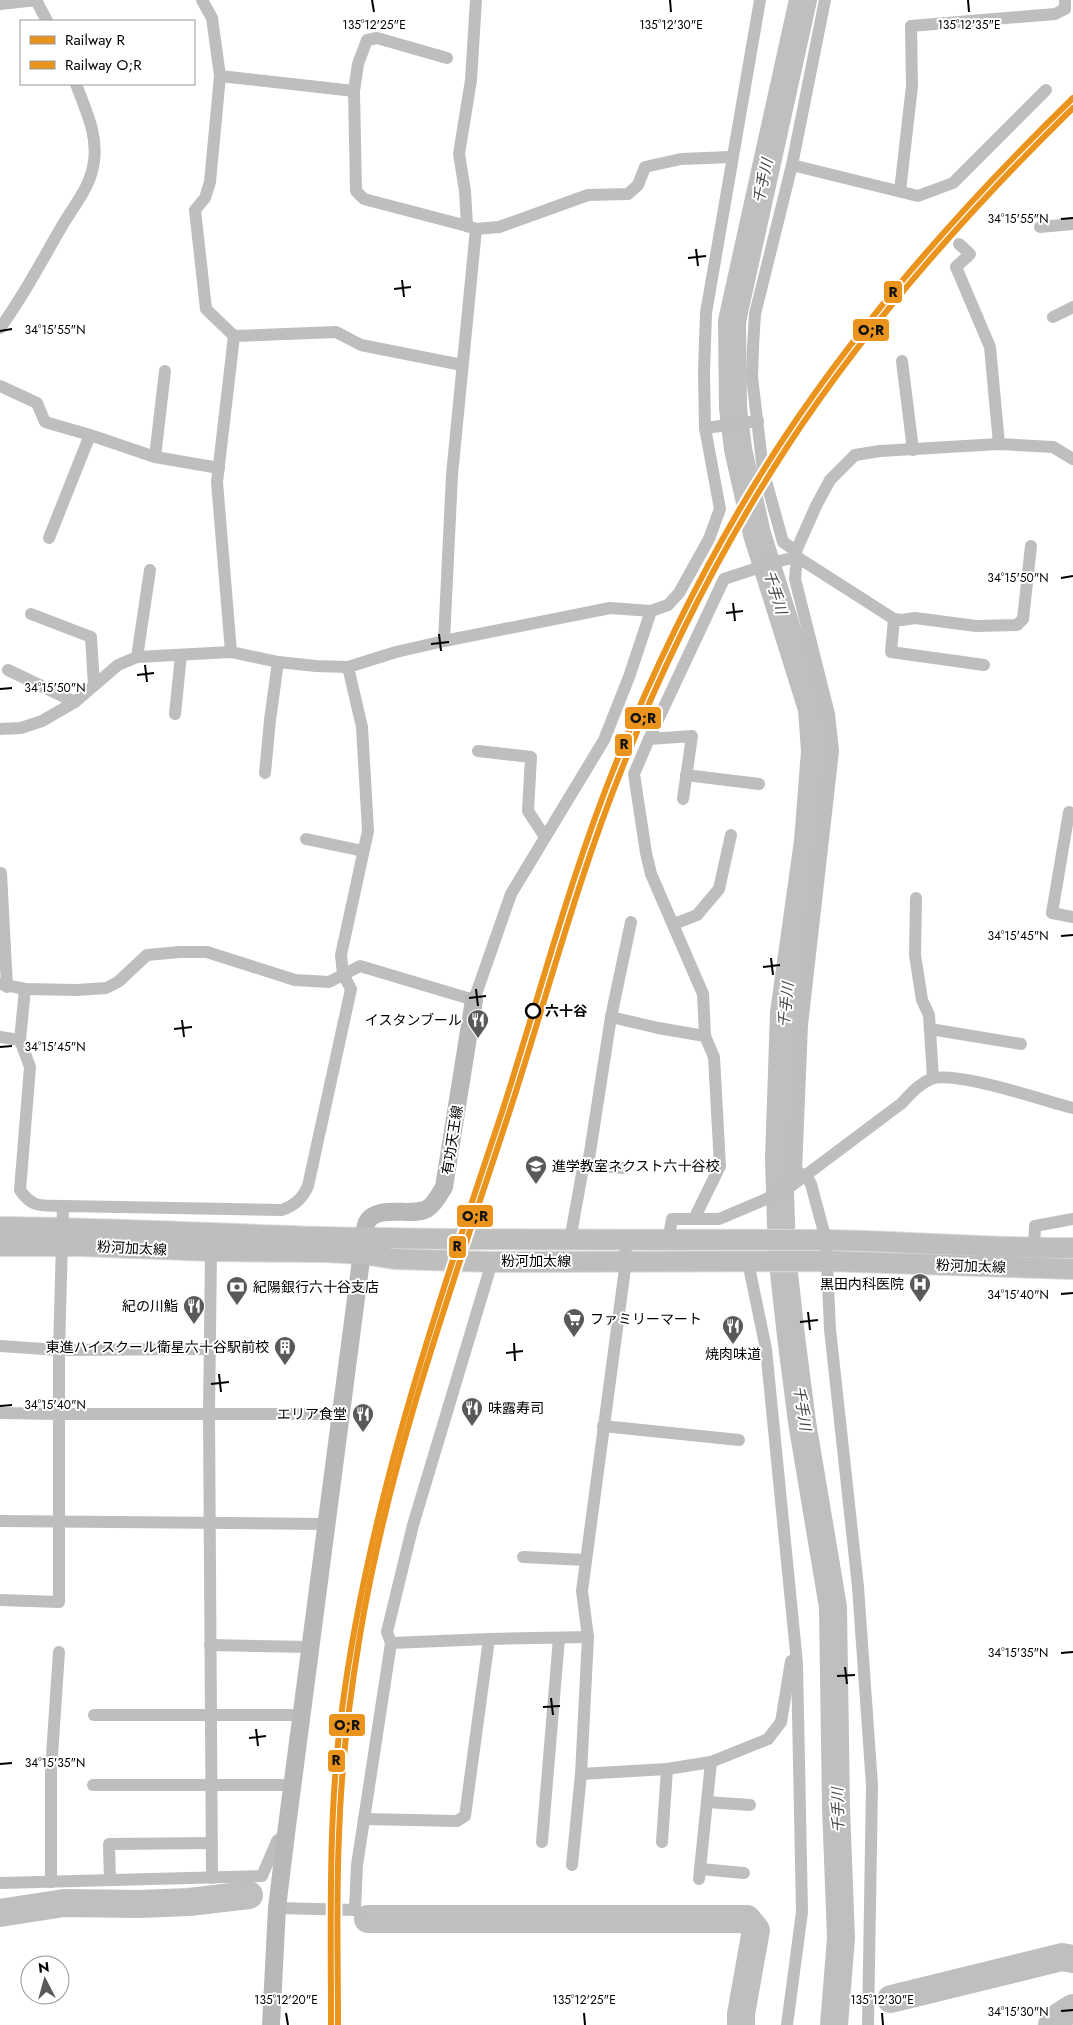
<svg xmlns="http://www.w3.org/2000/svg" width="1073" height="2025" font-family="Jost,'Noto Sans JP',sans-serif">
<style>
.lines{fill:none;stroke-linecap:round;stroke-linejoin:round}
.river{stroke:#bfbfbf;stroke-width:28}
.primary-casing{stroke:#dbdbdb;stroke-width:22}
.street{stroke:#bebebe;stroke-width:12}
.secondary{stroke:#b8b8b8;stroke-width:18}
.primary{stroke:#bebebe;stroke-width:20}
.rail-1-casing{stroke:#fff;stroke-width:10}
.rail-2-casing{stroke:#fff;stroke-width:10}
.rail-1{stroke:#eb941d;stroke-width:6}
.rail-2{stroke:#eb941d;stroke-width:6}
.ticks{fill:none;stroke:#000;stroke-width:2}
.stop-dot{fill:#fff;stroke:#000;stroke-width:2.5}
.labels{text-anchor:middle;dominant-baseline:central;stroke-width:4;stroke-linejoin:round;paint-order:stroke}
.stop-label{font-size:14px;font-weight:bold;fill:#000;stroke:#fff;text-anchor:start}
.poi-label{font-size:14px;fill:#000;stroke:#fff;text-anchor:end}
.street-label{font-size:14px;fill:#000;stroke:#fff}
.water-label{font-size:15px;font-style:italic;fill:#444;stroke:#fff}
.ticks-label{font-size:12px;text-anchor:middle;fill:#000;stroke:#fff;stroke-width:4;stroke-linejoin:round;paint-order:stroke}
.line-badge{stroke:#fff;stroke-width:2}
.pale-badge-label{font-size:14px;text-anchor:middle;font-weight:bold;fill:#111}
</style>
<rect width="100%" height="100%" fill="#fff"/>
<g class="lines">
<!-- river -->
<g class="river">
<polyline points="803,0 732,321 733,408 738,449 757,534 812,709 815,751 808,841 784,1013 779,1159 782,1255 791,1336 802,1422 833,1607 836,1807 841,1938 834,2025"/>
<polyline points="0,1913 64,1903 140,1904 189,1902 249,1895"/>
<polyline points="368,1919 747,1919 756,1930 741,2014 741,2025"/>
<polyline points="891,1999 1062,1957 1073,1959"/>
<polyline points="1052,2025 1060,2016 1073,2008"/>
</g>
<!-- primary casing -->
<g class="primary-casing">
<g id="primary">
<path d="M0,1227C108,1228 216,1234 323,1237C491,1241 658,1239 825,1240C908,1241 990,1249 1073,1248"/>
<polyline points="0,1246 81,1246 211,1251 325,1252 363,1254 394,1259 492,1262 827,1261 1073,1269"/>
</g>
</g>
<!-- street -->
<g class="street">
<polyline points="36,0 47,21"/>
<polyline points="202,0 212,18 220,76 210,182 205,198 195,210 206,309 234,336 336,332 361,345 462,365"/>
<polyline points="0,4 37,0"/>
<polyline points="447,58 377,38 367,40 358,64 354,91 356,191 364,199 467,226"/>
<polyline points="220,76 354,91"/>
<polyline points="792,165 918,196 953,183 1046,90"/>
<polyline points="900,191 912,86 911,26 1055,14 1065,9 1065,0"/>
<polyline points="1040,227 1073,224"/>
<polyline points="476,229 499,227 588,195 628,194 638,185 645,167 681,159 731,157"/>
<polyline points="959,244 970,254 956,267 990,347 999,444"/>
<polyline points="1053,317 1073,307"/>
<path d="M0,328C24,296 42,260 62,226C74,205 91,187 94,161C98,134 85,109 76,84"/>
<polyline points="902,361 913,450"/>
<polyline points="0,386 37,403 45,422 90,435 155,457 219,468"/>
<polyline points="705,428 758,421"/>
<polyline points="155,457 165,371"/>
<polyline points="49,538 90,435"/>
<polyline points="796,551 783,542 763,470 752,377 753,347 755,314 792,165 825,0"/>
<polyline points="31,614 91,637 94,685"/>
<polyline points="894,619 891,652 984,665"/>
<polyline points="444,641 452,475 476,229 467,226 465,191 459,154 471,80 476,0"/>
<polyline points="231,652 217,482 234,336"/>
<polyline points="137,657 150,570"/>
<polyline points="8,670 75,702"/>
<polyline points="175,714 181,655"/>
<polyline points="0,729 21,728 42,721 75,702 118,665 137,657 231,652 278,662 316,666 348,667 396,652 444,641 610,608 651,611 668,605 679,593 709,539 720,509 705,428 704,372 706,313 760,0"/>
<polyline points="649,739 724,579 779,561 797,557 894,619 902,620 915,618 976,626 1017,625 1023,619 1031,546"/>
<polyline points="478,751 531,757 528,811 545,837"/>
<polyline points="265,773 270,720 278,662"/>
<polyline points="686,775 759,784"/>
<polyline points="683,799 692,736 649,739 634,774 646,853 651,874 703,994 705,1036 714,1057 720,1166 694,1219"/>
<polyline points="1069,812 1052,913 1073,917"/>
<polyline points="306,839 363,851"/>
<polyline points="1,873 7,987"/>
<polyline points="916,898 915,955 922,1000 929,1015 933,1078"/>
<polyline points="631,922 611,1017 658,1028 705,1036"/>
<polyline points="674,924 697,915 719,889 731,835"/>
<polyline points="0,984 25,989 77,990 106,988 118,982 147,955 180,952 207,952 295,980 329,982 360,966 474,1000 511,894 604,740 629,677 651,611"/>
<path d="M25,989L20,1040L30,1067L20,1190C33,1209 42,1205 63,1206"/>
<polyline points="930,1029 1021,1044"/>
<polyline points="0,1037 20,1040"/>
<polyline points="588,1165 611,1017"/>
<polyline points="570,1240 583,1168 588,1165 623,1168"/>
<path d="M668,1241L672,1219H719L764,1200L790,1187L902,1103C911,1093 919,1084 931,1079C955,1070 1045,1101 1073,1108"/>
<polyline points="1034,1248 1035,1226 1073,1219"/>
<polyline points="211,1251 209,1414 212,1878"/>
<polyline points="748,1262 766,1349 797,1663 802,1912 787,2025"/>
<polyline points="0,1346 59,1350 209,1349"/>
<polyline points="0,1413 59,1414 340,1414"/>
<polyline points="603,1426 739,1440"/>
<polyline points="0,1521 326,1524"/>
<polyline points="523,1557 586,1560"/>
<path d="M0,1600L59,1602V1350L63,1206L282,1210C295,1205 302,1199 308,1186L351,989L343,974L341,955L368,831L362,727L348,667"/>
<polyline points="391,1643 489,1639"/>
<polyline points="210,1645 310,1647"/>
<polyline points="94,1715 301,1715"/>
<polyline points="581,1774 667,1769 711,1762 768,1739 781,1722 791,1661"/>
<polyline points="93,1785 292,1785"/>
<polyline points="707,1802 750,1805"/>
<polyline points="364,1819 457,1821 465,1816 489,1639 588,1637 582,1591 626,1261 625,1240"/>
<polyline points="542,1842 559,1638"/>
<polyline points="662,1842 667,1769"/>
<polyline points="572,1865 581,1774 588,1637"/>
<polyline points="700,1869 744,1873"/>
<polyline points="699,1879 711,1762"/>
<polyline points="110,1880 109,1844 212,1843"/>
<polyline points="51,1882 51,1770 59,1652"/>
<polyline points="0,1883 262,1876 277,1841 286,1834"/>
<polyline points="277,1908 355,1910 357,1865 391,1643 387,1632 413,1525 492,1262"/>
<polyline points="868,2025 872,1785 858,1587 830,1329 826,1240 811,1184 806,1176 796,1171 802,1025 833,751 829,714 795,579 797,557 796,551 816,506 830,480 855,455 880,451 999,444 1053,447 1073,459"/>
</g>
<!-- secondary -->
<path class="secondary" d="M271,2025L277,1908L286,1834L364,1237C365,1232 365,1226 367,1222C377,1204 412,1217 427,1209C434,1205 440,1194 444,1187L474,1000"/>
<!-- primary -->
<use href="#primary" class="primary"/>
<!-- rail-1 casing -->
<g class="rail-1-casing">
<path id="rail-1" d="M331,2025C331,1922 328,1819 341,1717C367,1509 436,1310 502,1112C540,994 571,873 618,758C663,647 718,538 784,438C867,313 966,202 1073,98"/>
</g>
<!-- rail-2 casing -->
<g class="rail-2-casing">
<path id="rail-2" d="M338,2025C338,1962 336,1898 339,1835C341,1768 349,1701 360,1635C390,1455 454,1281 511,1107C548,993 578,877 623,766C667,655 722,547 787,447C868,323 967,212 1073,108"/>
</g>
<!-- rail-1 -->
<use href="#rail-1" class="rail-1"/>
<!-- rail-2 -->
<use href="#rail-2" class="rail-2"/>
</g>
<!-- ticks -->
<path class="ticks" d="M372,0L374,12M670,0L671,12M968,0L969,12M1061,219L1073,218M696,249L698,266M688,258L706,256M402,280L404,297M394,289L411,287M0,331L12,329M1061,578L1073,576M733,603L735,621M726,613L743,611M439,634L441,651M431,644L449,642M145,665L147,682M137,675L154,673M0,689L12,688M1061,936L1073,935M771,958L773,975M763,967L780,965M476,989L478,1006M469,998L486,996M182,1020L184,1037M174,1029L192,1027M0,1047L12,1046M1061,1294L1073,1293M808,1312L810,1330M800,1322L818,1320M514,1343L515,1361M506,1353L523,1351M219,1374L221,1392M211,1384L229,1382M0,1406L12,1405M1061,1653L1073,1652M845,1667L847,1684M837,1676L855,1675M551,1698L553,1715M543,1707L560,1706M256,1729L258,1746M249,1738L266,1736M0,1764L12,1763M1061,2011L1073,2010M286,2013L288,2025M584,2013L585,2025M882,2013L883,2025"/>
<!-- icons -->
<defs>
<g id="restaurant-pin" transform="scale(1.125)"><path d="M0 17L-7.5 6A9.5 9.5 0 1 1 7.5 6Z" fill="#595959" stroke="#fff"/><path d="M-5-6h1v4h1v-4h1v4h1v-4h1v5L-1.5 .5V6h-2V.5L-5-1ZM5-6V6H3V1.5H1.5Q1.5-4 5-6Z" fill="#fff"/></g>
<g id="school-pin" transform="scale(1.125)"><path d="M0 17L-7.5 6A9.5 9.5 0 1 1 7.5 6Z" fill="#595959" stroke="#fff"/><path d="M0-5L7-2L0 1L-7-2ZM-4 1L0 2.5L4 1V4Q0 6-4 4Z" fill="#fff"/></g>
<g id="hospital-pin" transform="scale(1.125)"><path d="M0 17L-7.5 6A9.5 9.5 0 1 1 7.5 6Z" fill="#595959" stroke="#fff"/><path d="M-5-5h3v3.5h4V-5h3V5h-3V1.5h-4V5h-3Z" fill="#fff"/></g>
<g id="bank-pin" transform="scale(1.125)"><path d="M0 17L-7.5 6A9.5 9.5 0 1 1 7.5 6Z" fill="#595959" stroke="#fff"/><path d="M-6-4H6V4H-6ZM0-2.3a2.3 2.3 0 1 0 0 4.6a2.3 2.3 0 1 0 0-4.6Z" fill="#fff"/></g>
<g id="supermarket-pin" transform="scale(1.125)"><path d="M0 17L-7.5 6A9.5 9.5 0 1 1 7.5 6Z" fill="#595959" stroke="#fff"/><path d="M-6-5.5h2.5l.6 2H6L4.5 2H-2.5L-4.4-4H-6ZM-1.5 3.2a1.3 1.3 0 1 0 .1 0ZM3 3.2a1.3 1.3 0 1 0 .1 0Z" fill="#fff"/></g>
<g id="building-pin" transform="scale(1.125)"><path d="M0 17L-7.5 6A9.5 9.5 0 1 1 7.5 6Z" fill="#595959" stroke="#fff"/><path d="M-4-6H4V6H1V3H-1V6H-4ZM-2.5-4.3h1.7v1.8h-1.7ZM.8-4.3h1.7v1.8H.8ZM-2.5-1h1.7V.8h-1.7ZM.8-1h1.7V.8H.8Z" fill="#fff"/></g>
</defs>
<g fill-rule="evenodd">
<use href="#restaurant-pin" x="478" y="1020"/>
<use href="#school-pin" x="536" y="1166"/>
<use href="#hospital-pin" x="920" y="1284"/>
<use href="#bank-pin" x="237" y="1287"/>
<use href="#restaurant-pin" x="194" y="1306"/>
<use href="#supermarket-pin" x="574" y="1319"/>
<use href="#restaurant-pin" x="733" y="1326"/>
<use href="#building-pin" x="285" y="1347"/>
<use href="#restaurant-pin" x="472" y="1408"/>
<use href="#restaurant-pin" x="363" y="1414"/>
</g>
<!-- markers -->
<circle class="stop-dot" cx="533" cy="1011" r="7"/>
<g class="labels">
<!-- stop labels -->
<g class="stop-label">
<text x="545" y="1011">六十谷</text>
</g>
<!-- poi labels -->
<g class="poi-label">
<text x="462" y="1020">イスタンブール</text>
<text x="552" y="1166" text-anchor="start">進学教室ネクスト六十谷校</text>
<text x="904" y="1284">黒田内科医院</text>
<text x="253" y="1287" text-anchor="start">紀陽銀行六十谷支店</text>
<text x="178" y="1306">紀の川鮨</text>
<text x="590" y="1319" text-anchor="start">ファミリーマート</text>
<text x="269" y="1347">東進ハイスクール衛星六十谷駅前校</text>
<text x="733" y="1354" text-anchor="middle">焼肉味道</text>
<text x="488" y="1408" text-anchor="start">味露寿司</text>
<text x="347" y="1414">エリア食堂</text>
</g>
<!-- street labels -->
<g class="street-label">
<text transform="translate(452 1140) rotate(-81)">有功天王線</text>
<text transform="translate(132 1248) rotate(3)">粉河加太線</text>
<text x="536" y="1261">粉河加太線</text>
<text transform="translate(971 1266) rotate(2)">粉河加太線</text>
</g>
<!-- water labels -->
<g class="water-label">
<text transform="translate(763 181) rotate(-78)">千手川</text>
<text transform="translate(775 592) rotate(73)">千手川</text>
<text transform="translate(786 1005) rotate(-84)">千手川</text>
<text transform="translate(802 1408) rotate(81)">千手川</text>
<text transform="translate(838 1810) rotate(-91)">千手川</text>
</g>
</g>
<g class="ticks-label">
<text x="374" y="29">135°12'25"E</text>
<text x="671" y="29">135°12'30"E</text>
<text x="969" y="29">135°12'35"E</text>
<text x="1018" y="223">34°15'55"N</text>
<text x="55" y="334">34°15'55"N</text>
<text x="1018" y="582">34°15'50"N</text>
<text x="55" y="692">34°15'50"N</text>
<text x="1018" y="940">34°15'45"N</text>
<text x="55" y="1051">34°15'45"N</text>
<text x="1018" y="1299">34°15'40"N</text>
<text x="55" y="1409">34°15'40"N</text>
<text x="1018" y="1657">34°15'35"N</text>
<text x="55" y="1767">34°15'35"N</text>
<text x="286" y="2004">135°12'20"E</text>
<text x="584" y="2004">135°12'25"E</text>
<text x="882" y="2004">135°12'30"E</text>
<text x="1018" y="2016">34°15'30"N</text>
</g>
<g class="line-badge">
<rect x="883" y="280" width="20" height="24" rx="5" fill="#eb941d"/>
<rect x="852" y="318" width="38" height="24" rx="5" fill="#eb941d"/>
<rect x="624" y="706" width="38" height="24" rx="5" fill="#eb941d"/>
<rect x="614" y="733" width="19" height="24" rx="5" fill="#eb941d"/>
<rect x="456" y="1204" width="38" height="24" rx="5" fill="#eb941d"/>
<rect x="448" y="1235" width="19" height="24" rx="5" fill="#eb941d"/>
<rect x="328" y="1713" width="38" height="24" rx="5" fill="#eb941d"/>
<rect x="327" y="1749" width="19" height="24" rx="5" fill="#eb941d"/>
</g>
<g class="pale-badge-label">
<text x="893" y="297">R</text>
<text x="871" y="335">O;R</text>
<text x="643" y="723">O;R</text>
<text x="624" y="749">R</text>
<text x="475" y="1221">O;R</text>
<text x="457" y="1251">R</text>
<text x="347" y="1730">O;R</text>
<text x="336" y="1765">R</text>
</g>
<!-- legend -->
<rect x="20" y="20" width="175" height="65" fill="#ffffff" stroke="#999999"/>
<rect x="30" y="36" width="25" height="8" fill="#eb941d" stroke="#999999"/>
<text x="65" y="45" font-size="15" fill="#000000">Railway R</text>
<rect x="30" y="61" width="25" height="8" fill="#eb941d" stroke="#999999"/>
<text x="65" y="70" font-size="15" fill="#000000">Railway O;R</text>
<!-- north arrow -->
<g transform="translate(45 1980) rotate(354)"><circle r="24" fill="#ffffff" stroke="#999999"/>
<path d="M0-4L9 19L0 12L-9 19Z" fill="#595959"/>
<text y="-8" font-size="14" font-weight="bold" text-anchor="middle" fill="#000000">N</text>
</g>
</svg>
